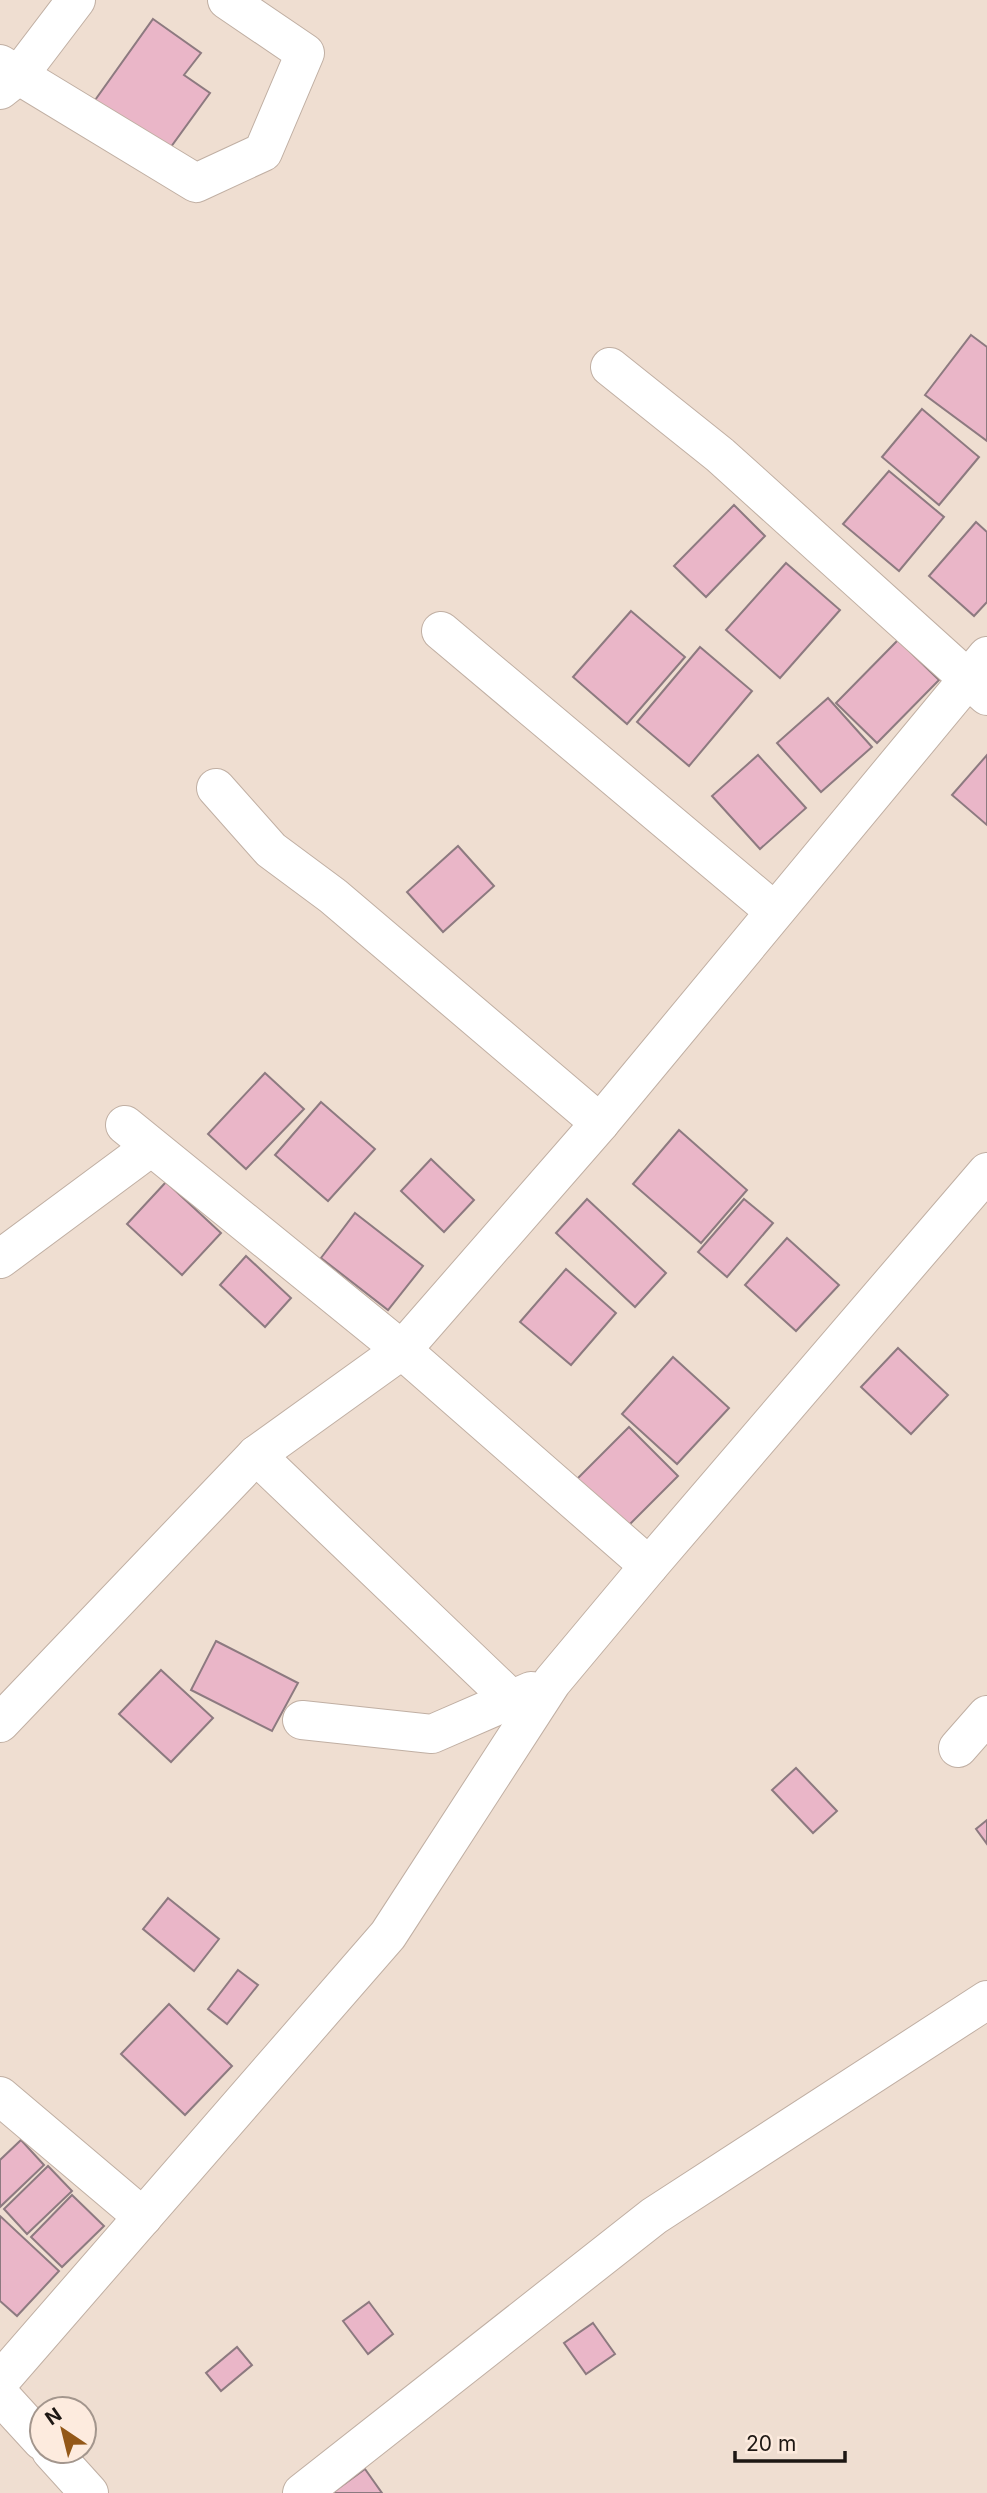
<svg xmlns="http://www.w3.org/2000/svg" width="987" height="2493" font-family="Inter,sans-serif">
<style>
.building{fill:#eab6c8;stroke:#8d7a80;stroke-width:2}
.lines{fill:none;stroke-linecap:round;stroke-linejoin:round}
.minor-casing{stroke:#c0afa3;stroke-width:40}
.minor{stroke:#fff;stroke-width:38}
</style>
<rect width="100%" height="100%" fill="#efded1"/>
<!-- building -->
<g class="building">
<polygon points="153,19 201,53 184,75 210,93 165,155 93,103"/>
<polygon points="971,335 987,347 987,441 925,395"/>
<polygon points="922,409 979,457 939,505 882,457"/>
<polygon points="889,471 944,517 899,571 843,524"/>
<polygon points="734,505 765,536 706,597 674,566"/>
<polygon points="976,522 987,532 987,602 974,616 929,576"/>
<polygon points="786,563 840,610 780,678 726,630"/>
<polygon points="631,611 685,657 627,724 573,677"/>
<polygon points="898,640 939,680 877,743 836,703"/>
<polygon points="700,647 752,691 689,766 637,722"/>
<polygon points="828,698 872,747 821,792 777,743"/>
<polygon points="758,755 806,808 760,849 712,796"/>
<polygon points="987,755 987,825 952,795"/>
<polygon points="458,846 494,886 443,932 407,892"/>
<polygon points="265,1073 304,1109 246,1169 208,1134"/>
<polygon points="321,1102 375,1149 328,1201 275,1155"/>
<polygon points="679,1130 747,1190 701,1243 633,1184"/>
<polygon points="431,1159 474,1200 444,1232 401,1191"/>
<polygon points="166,1182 221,1233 182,1275 127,1224"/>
<polygon points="587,1199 666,1273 635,1307 556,1233"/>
<polygon points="744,1199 773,1223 727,1277 698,1252"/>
<polygon points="355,1213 423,1266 388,1310 321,1258"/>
<polygon points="787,1238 839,1285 796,1331 745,1285"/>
<polygon points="246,1256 291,1298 265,1327 220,1285"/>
<polygon points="566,1269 616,1313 571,1365 520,1322"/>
<polygon points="898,1348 948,1395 911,1434 861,1387"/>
<polygon points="673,1357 729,1408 677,1464 622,1414"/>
<polygon points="629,1427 678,1476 624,1530 575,1481"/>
<polygon points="216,1641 298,1683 272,1731 191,1690"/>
<polygon points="161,1670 213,1718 171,1762 119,1714"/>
<polygon points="796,1768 837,1811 813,1833 772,1790"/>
<polygon points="987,1820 987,1844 976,1829"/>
<polygon points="168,1898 219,1939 194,1971 143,1929"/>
<polygon points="238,1970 258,1985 227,2024 208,2009"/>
<polygon points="169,2004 232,2066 185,2115 121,2054"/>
<polygon points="21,2140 44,2165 0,2207 0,2160"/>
<polygon points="48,2166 72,2191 27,2234 4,2209"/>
<polygon points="72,2195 104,2226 62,2267 31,2237"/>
<polygon points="0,2216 59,2271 17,2316 0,2301"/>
<polygon points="369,2302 393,2334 368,2354 343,2321"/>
<polygon points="593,2323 615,2354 586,2374 564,2343"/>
<polygon points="237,2347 252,2365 221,2391 206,2373"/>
<polygon points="365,2469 382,2493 332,2493"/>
</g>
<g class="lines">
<!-- minor casing -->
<g class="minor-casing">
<g id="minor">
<polyline points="0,64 196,183 263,152 305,53 227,0"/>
<polyline points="0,90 19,75 76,0"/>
<polyline points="610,367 720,455 987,696"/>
<polyline points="441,631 774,911"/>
<polyline points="216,788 271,850 333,896 600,1123"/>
<polyline points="125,1125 402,1350 600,1123 987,656"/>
<polyline points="0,1259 151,1147"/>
<polyline points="256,1455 512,1700"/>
<polyline points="302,1720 432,1734 531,1691"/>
<polyline points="0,1723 256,1455 402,1350 649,1566"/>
<polyline points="958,1748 987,1715"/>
<polyline points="0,2096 143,2217"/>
<polyline points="0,2381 388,1935 552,1682 649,1566 987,1172"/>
<polyline points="0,2395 42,2441"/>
<polyline points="51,2451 89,2493"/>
<polyline points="302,2493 654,2216 987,2000"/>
</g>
</g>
<!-- minor -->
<use href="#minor" class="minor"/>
</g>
<!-- north arrow -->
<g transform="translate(63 2430) rotate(325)"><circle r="33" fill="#fdebde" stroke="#a3968d" stroke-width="2"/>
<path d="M0-5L12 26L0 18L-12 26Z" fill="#935818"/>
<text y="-10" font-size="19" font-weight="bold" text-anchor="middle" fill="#1d1713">N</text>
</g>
<!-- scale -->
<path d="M735 2451v10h110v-10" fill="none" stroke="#1d1713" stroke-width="3.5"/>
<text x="746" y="2451" font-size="21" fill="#1d1713" stroke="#fdebde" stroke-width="5" paint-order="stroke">20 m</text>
</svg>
